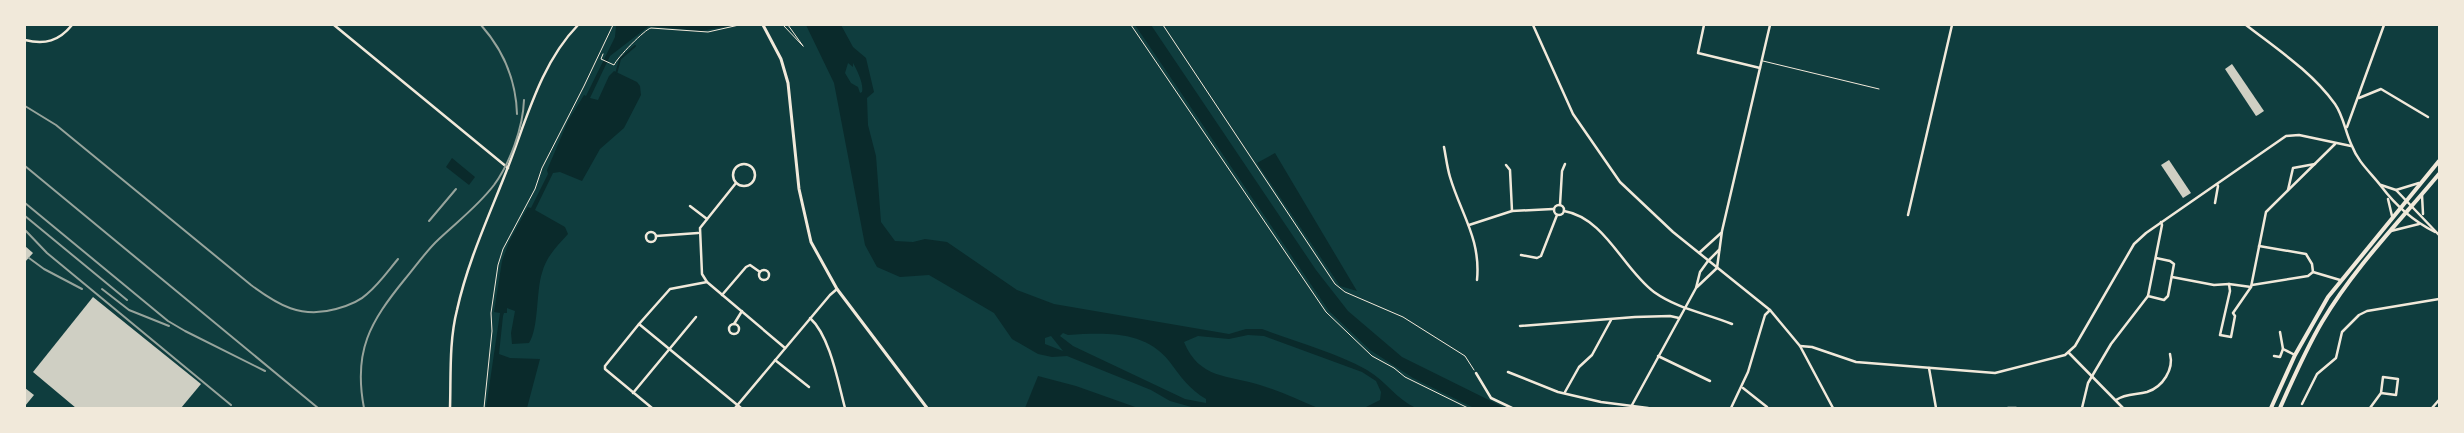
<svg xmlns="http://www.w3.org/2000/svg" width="2464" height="433" font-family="'PT Sans Narrow',sans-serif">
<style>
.water{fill:#0a2a2b;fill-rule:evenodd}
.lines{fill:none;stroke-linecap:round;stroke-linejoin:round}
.stream{stroke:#0a2a2b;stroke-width:2}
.building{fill:#cfcfc3}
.path{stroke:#f1e9da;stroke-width:1}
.service{stroke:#f1e9da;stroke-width:1}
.minor{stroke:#f1e9da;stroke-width:2.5}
.tertiary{stroke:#f1e9da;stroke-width:2.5}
.secondary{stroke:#f1e9da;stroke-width:3}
.primary{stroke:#f1e9da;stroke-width:4}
.rail{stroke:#97a49c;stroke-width:2}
</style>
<rect width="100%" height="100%" fill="#0f3d3e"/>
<!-- water -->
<g class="water">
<path d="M616,25H733L701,31L649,26L610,56L590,98L598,100L609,76L614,71L637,82L640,86L641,95L624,128L600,149L582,181L560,172L553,173L535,210L565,227L568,234C557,246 546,257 542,273C536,291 539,328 529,343L512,344L511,333L515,311L507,308V313H504L503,316L499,354L510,358L540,359L527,408H486L500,313L494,312L502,261L509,242L528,207L531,208L548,174L547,170L568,121L584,95L586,96L615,37Z"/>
<path d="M806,25H841L853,47L866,58L874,92L867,98L868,125L876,156L881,222L895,241L913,242L925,239L947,242L1017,290L1054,304L1229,334L1246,329H1262C1296,342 1335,352 1367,370C1386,381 1396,399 1416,408H1350L1366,407L1380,400L1381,392L1376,381L1362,372L1264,336L1248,335L1229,339L1198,336L1184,342C1199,379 1228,375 1260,385C1280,391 1299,400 1318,408H1195L1170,401L1151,390L1067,356L1052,357L1038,354L1012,339L994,313L929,275L900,277L877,267L865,245L834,83ZM848,63L853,67V63C857,70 864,84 862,92L860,93L858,87L851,83L845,73ZM1063,333L1068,335C1104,333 1144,330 1169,361C1181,377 1189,389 1206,399V403L1185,399L1073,346L1060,336ZM1051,336L1063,351L1045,344V338Z"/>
<polygon points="1135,25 1151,25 1316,270 1348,311 1402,357 1505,408 1474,408 1413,378 1370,350 1329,311"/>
<polygon points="1275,153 1357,291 1340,286 1257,163"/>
<polygon points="452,158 475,177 469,185 446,167"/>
<polygon points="1038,376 1076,386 1138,408 1025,408"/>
</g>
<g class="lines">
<!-- stream -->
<polyline class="stream" points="616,74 620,59 635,46"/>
</g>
<!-- building -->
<g class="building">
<polygon points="2232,64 2264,111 2258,115 2256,116 2225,69"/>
<polygon points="2169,160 2191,193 2183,198 2161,165"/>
<polygon points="25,246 33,253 25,262"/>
<polygon points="93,297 201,384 181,408 76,408 33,372"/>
<polygon points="25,388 34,395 25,406"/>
</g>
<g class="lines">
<!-- path -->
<g class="path">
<polyline points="783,25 803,46"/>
<polyline points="788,25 803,46"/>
<polyline points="1131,25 1326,312 1372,356 1394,368 1405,377 1468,408"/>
<polyline points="1163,25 1335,284 1345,292 1403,317 1465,356 1474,370"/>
<path d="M603,54L601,59L614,65C617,58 645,29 651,28L708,32L739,25"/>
</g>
<!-- service -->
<g class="service">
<polyline points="1763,61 1879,89"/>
<polyline points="484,408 492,331 491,313 498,265 503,249 535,189 542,168 584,86 613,25"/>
</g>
<!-- minor -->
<g class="minor">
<polyline points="334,25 508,168"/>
<polyline points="1704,25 1698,53 1760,68"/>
<path d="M25,40C45,45 59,41 72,25"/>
<polyline points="2359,98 2381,89 2428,117"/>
<polyline points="2347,127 2384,25"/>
<path d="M1444,147C1446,157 1447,167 1450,177C1461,214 1481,239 1477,280"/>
<circle cx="744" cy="175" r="11"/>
<polyline points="1506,165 1510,170 1512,211"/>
<polyline points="736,183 700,228 702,274 707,282 785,348"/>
<polyline points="2288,190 2293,168 2315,164"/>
<polyline points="2215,203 2218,186 2217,184"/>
<circle cx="1559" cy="210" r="5"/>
<polyline points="1560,205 1562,171 1565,164"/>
<polyline points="690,206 707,219"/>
<path d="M1564,211C1605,218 1623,269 1654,292C1678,309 1705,313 1732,324"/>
<polyline points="1908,215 1952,25"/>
<polyline points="1469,225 1512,211 1553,209"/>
<circle cx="651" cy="237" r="5"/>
<polyline points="656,236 698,233"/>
<polyline points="1521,255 1537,258 1541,256 1557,215"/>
<polyline points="2156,258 2170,261 2174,264 2168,296 2164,300 2148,296 2162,225 2161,222"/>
<circle cx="764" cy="275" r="5"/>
<polyline points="2313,272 2340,280"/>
<polyline points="2172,277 2214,285 2229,284 2251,287"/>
<polyline points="2229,284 2230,291 2220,335 2231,337 2235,316 2233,313 2251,287 2266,212 2335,144"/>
<polyline points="2252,285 2308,276 2313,272 2312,264 2306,254 2259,246"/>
<polyline points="1697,287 1717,268"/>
<polyline points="722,295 746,267 750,265 760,272"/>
<path d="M810,318C830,336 838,382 845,408"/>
<circle cx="734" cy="329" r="5"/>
<polyline points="639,324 670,289 707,282"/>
<polyline points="734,324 742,311"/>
<polyline points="1520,326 1635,317 1670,316 1679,318"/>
<polyline points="1800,346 1812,347 1856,362 1995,373 2065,355 2075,346 2134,244 2146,233 2286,136 2299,135 2351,146"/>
<polyline points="2283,349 2295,355"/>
<polyline points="2069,353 2123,408"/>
<polyline points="1658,356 1710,381"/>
<polyline points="2274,356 2280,357 2283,349 2280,332"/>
<polyline points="775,360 809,387"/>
<polyline points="1929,368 1936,408"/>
<polyline points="1508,372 1558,392 1601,402 1648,408"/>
<polyline points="1476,373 1491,398 1512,408"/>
<polyline points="1743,388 1767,407"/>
<polyline points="1565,392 1579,367 1592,355 1611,320"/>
<polyline points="633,393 696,317"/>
<path d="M2116,400C2126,393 2136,395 2147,392C2163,387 2174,369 2170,354"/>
<polyline points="2302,404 2317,374 2336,358 2342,332 2359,315 2367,311 2439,299"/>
<polyline points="1632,405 1696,288 1700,272 1708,261"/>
<path d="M450,408C451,376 449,341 457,310C468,260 490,214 508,167C527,118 541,63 578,25"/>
<polyline points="652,408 605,369 605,366 639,324 741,408"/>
<polyline points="735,408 830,295 837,289"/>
<polyline points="1731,408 1748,372 1765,315 1770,310"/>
<polyline points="2008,408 2016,408"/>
<polyline points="2082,408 2088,383 2111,344 2148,296"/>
<polyline points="2370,408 2381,393 2396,395 2398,379 2383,377 2381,393"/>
<polyline points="2432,408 2439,400"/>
</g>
<!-- tertiary -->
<g class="tertiary">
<polyline points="1533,25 1573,114 1620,182 1673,232 1770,310 1800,346 1833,408"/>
<path d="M2246,25C2277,49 2312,72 2335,104C2344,117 2345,132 2352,146C2358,162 2371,173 2381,186C2396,206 2413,221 2435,232"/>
<polyline points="2381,185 2396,190 2439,235"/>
<polyline points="2396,190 2419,183"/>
<polyline points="2422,195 2423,214"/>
<polyline points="2388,199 2392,216"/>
<polyline points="2391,231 2419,224"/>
<polyline points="1699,253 1721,233"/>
<polyline points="1708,261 1719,250"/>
<polyline points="1717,268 1722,231 1770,25"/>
</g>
<!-- secondary -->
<polyline class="secondary" points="763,25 781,59 788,83 799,189 811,242 837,289 927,408"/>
<!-- primary -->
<g class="primary">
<polyline points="2271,408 2295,355 2328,297 2439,161"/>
<path d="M2280,408C2293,379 2306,349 2322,322C2354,268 2399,222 2439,174"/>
</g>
<!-- rail -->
<g class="rail">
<path d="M481,25C504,51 516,79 517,114"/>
<path d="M25,106L56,125L251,285C278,305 301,319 336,309C347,306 359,302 367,294C379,284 388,271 398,259"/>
<polyline points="25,166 318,408"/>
<polyline points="25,203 168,321 185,331 265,371"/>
<polyline points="25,216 127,300"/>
<polyline points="429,221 456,189"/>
<polyline points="25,230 47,253 231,405"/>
<polyline points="29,258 44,269 82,289"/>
<polyline points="102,289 129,310 169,326"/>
<path d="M364,408C353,351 370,322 405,279C416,266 426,251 439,239C458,221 478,206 494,185C510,163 523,128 524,100"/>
</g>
</g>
<!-- border -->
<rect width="2464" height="433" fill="none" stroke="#f1e9da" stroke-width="52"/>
</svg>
